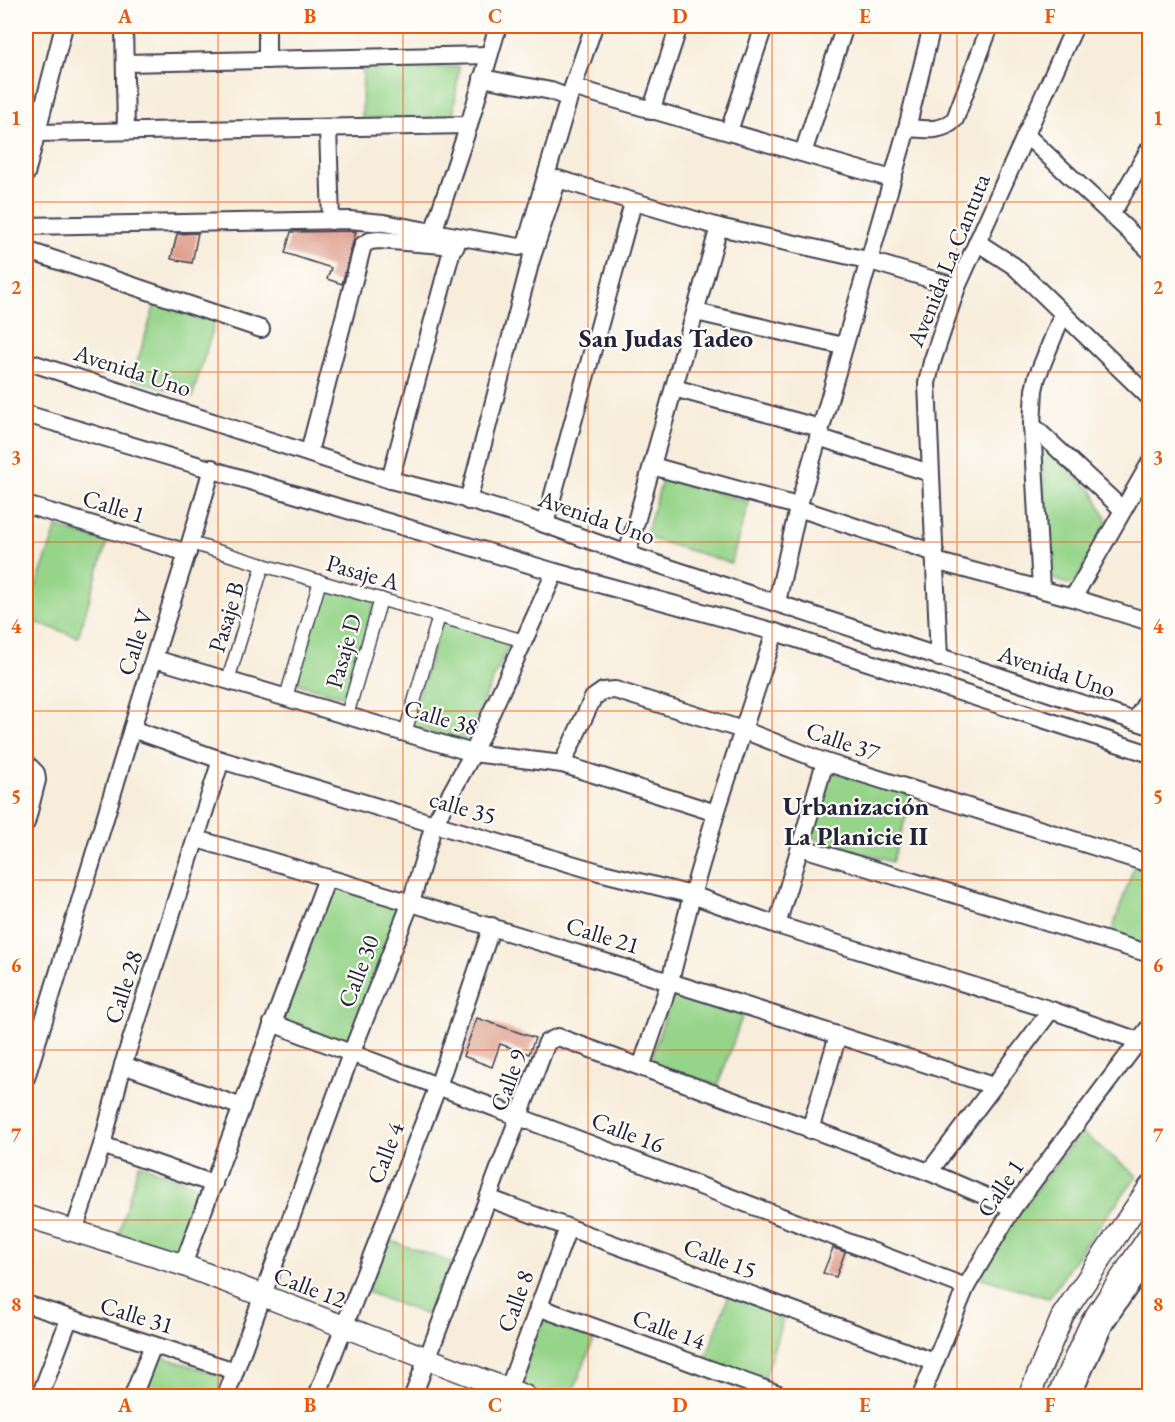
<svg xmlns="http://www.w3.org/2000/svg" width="1175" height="1422" font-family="'EB Garamond',serif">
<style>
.green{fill:#96d48a;stroke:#5c7b62;stroke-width:1.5}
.building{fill:#dd9a88}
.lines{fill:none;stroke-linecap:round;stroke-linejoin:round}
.pedestrian-casing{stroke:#424053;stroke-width:15}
.minor-casing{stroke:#424053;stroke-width:20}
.tertiary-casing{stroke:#424053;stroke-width:24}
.pedestrian{stroke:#fff;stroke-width:12}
.minor{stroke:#fff;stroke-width:16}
.tertiary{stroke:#fff;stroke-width:21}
.grid{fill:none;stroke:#e8590c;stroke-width:1.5;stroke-opacity:0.55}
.labels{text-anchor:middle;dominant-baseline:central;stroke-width:4.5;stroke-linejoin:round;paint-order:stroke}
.street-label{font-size:24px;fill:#22223b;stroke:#fdfcf7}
.neighbourhood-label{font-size:26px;font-weight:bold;fill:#22223b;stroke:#fdfcf7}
.neatline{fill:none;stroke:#e8590c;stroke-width:2}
.grid-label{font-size:20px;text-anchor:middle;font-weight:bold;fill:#e8590c}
</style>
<rect width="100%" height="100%" fill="#fdfcf7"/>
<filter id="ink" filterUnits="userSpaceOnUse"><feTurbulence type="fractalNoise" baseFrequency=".0167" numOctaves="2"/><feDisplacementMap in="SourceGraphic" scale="12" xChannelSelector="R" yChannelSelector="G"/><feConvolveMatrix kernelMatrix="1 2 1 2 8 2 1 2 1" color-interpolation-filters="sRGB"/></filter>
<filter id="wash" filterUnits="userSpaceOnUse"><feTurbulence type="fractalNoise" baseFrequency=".008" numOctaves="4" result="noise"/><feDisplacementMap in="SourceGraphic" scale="24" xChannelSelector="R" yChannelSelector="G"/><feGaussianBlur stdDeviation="1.35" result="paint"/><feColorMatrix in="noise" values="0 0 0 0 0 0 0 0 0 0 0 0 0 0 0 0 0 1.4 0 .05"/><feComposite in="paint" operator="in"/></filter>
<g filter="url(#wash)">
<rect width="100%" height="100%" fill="#f8eddb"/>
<!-- green -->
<g class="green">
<polygon points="363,67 459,67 453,118 362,118"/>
<polygon points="156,301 216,319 192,397 132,379"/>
<polygon points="1046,446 1093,492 1107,520 1076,582 1068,584 1049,578 1041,452"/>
<polygon points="663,477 749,502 731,563 645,537"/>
<polygon points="57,527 107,542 78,637 26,619 26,614"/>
<polygon points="322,587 376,599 345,697 295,683"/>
<polygon points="442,621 512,639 464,742 409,726"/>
<polygon points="826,771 913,794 892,862 811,837"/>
<polygon points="1134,866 1149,871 1149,948 1111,934"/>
<polygon points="336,885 397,905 400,909 350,1044 344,1045 284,1023 282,1014 329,888"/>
<polygon points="677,990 744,1011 718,1086 655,1064 652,1056 673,992"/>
<polygon points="1081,1132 1137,1176 1086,1243 1049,1298 975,1276 1020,1211"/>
<polygon points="139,1164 201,1187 203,1193 180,1255 117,1238"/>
<polygon points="386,1239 451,1262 432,1317 367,1292"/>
<polygon points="729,1295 784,1315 763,1384 705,1360"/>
<polygon points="541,1317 595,1337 571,1396 548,1396 517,1385"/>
<polygon points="159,1356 221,1375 223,1380 217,1396 140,1396 153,1361"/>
</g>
<g id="blocks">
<!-- building -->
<g class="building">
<polygon points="356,231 342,284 327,279 331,268 285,253 291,232"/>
<polygon points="198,233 192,263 171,259 177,234"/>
<polygon points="477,1018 535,1038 529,1054 500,1044 492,1067 463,1056"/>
<polygon points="833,1248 845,1252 836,1277 823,1273"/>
</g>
</g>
</g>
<g filter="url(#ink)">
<use href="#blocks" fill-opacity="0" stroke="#424053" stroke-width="1.5"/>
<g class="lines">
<!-- pedestrian casing -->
<g class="pedestrian-casing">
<g id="pedestrian">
<polyline points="191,543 263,565 524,641"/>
<polyline points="228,680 263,565"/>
<polyline points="286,697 320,581"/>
<polyline points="347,715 381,599"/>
<polyline points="405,733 439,616"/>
</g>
</g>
<!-- minor casing -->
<g class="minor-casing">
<g id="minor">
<polyline points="124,26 126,131"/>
<polyline points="498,26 469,125 433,232 519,247 526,244 569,98 594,26"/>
<polyline points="267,60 267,26"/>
<polyline points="125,63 489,55"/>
<polyline points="482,78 551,91 569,98"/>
<polyline points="579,89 892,179"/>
<polyline points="651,111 679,26"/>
<polyline points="328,128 331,221"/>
<path d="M907,128C924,129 942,133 955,119L990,26"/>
<polyline points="729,131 764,26"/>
<polyline points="37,133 469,125"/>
<polyline points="1026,135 1150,251"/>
<polyline points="803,153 845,26"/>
<polyline points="26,174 64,26"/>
<polyline points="1111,215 1150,148"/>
<polyline points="26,226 349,220 384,223 433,232"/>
<polyline points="977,242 1014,266 1150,398"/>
<polyline points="26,250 261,329"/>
<polyline points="696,312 843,346"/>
<polyline points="26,361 390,480 455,496 528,518 627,554 1150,726"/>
<polyline points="674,388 820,428"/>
<polyline points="26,414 555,572 775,632 1150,754"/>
<polyline points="1032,425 1122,509"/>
<polyline points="818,437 930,473"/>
<polyline points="309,452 363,245 370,241 379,240 456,246"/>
<polyline points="652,466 790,504"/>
<polyline points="390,480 453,246"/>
<polyline points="468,501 531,260 558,179 719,227 867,260 957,287"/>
<polyline points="26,505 188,553"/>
<polyline points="798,508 935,553"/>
<polyline points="545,524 633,203"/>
<polyline points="627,554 719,227"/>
<polyline points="935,561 1073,598 1150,622"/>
<polyline points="1041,589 1032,425 1034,390 1037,377 1063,313"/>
<polyline points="1073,598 1150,463"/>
<polyline points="777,602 798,508 907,128 932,26"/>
<polyline points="939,658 927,383 932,362 957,287 1075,26"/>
<polyline points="155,659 473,753 562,764 716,813"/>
<polyline points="1135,721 1150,696"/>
<polyline points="132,729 221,760 434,824 599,872 692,895 777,925 1051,1010 1150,1045"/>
<polyline points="26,763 36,773 37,780 26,823"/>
<polyline points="562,764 593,698 603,691 615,690 743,730 825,762 1150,864"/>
<path d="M197,839C463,918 729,998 993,1086"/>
<polyline points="800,847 1150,954"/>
<polyline points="777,925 825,762"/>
<polyline points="272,1023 966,1287"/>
<polyline points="123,1065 242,1107"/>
<polyline points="641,1067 670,981 692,895 716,813 775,632"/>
<path d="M26,1078C62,962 97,846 132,729C158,642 188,556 212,468"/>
<polyline points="810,1130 838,1035"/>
<polyline points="102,1145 214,1184"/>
<polyline points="929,1172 1051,1010"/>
<polyline points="488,1198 934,1362"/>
<polyline points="74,1231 102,1145 123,1065 221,760"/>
<polyline points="183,1265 327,878"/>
<polyline points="26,1304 235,1371"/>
<polyline points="538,1307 784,1396"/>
<polyline points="508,1390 568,1228"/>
<polyline points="40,1396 69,1319"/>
<polyline points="133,1396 153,1345"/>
<polyline points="226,1396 351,1054 411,902 434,824 473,753 555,572"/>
<polyline points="317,1396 438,1086 492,926"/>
<polyline points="413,1396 547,1042 558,1037 929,1172 1013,1208"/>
<polyline points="921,1396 966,1287 1013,1208 1150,1026"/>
<polyline points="1072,1396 1105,1323 1150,1257"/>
</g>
</g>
<!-- tertiary casing -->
<g class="tertiary-casing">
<g id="tertiary">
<polyline points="26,1216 183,1265 525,1396"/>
<polyline points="1029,1396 1063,1315 1150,1186"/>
<polyline points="1058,1396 1091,1323 1150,1235"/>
</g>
</g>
<!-- pedestrian -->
<use href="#pedestrian" class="pedestrian"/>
<!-- minor -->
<use href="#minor" class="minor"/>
<!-- tertiary -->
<use href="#tertiary" class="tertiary"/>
</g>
</g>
<!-- grid -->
<path class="grid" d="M218,26V1396M403,26V1396M588,26V1396M772,26V1396M957,26V1396M26,202H1150M26,372H1150M26,542H1150M26,711H1150M26,880H1150M26,1050H1150M26,1220H1150"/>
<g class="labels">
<!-- street labels -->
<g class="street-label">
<text transform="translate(948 260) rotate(-68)">Avenida La Cantuta</text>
<text transform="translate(133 370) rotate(18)">Avenida Uno</text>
<text transform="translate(114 506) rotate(17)">Calle 1</text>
<text transform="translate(597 517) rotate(19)">Avenida Uno</text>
<text transform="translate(363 572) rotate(16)">Pasaje A</text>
<text transform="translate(226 617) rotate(-73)">Pasaje B</text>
<text transform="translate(135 642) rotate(-72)">Calle V</text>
<text transform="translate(343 651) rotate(-74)">Pasaje D</text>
<text transform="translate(1057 671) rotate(18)">Avenida Uno</text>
<text transform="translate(441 717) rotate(16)">Calle 38</text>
<text transform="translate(843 741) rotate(19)">Calle 37</text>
<text transform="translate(463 807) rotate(16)">calle 35</text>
<text transform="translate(603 935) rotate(17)">Calle 21</text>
<text transform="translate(358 971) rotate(-69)">Calle 30</text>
<text transform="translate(123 987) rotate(-72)">Calle 28</text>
<text transform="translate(508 1080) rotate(-70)">Calle 9</text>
<text transform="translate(628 1132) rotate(21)">Calle 16</text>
<text transform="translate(385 1153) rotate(-69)">Calle 4</text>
<text transform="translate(1000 1188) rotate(-56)">Calle 1</text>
<text transform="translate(720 1258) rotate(20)">Calle 15</text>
<text transform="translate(310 1287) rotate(21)">Calle 12</text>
<text transform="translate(515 1301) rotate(-70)">Calle 8</text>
<text transform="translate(137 1315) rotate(17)">Calle 31</text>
<text transform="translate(669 1329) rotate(20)">Calle 14</text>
</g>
<!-- neighbourhood labels -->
<g class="neighbourhood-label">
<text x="666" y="338">San Judas Tadeo</text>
<text x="856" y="806">Urbanización<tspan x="856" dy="30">La Planicie II</tspan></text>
</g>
</g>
<!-- margin -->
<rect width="1175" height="1422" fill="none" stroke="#fdfcf7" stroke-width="66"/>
<rect x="33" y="33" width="1109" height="1356" class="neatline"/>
<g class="grid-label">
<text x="125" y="23">A</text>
<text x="310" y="23">B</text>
<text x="495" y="23">C</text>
<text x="680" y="23">D</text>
<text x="865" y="23">E</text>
<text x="1050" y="23">F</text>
<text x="16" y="125">1</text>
<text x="1158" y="125">1</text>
<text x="16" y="294">2</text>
<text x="1158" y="294">2</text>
<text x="16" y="464">3</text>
<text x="1158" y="464">3</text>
<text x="16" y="633">4</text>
<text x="1158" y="633">4</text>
<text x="16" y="803">5</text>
<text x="1158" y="803">5</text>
<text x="16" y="972">6</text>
<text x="1158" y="972">6</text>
<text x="16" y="1142">7</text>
<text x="1158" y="1142">7</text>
<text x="16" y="1311">8</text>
<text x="1158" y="1311">8</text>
<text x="125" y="1412">A</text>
<text x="310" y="1412">B</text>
<text x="495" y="1412">C</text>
<text x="680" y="1412">D</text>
<text x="865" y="1412">E</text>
<text x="1050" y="1412">F</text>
</g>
</svg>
